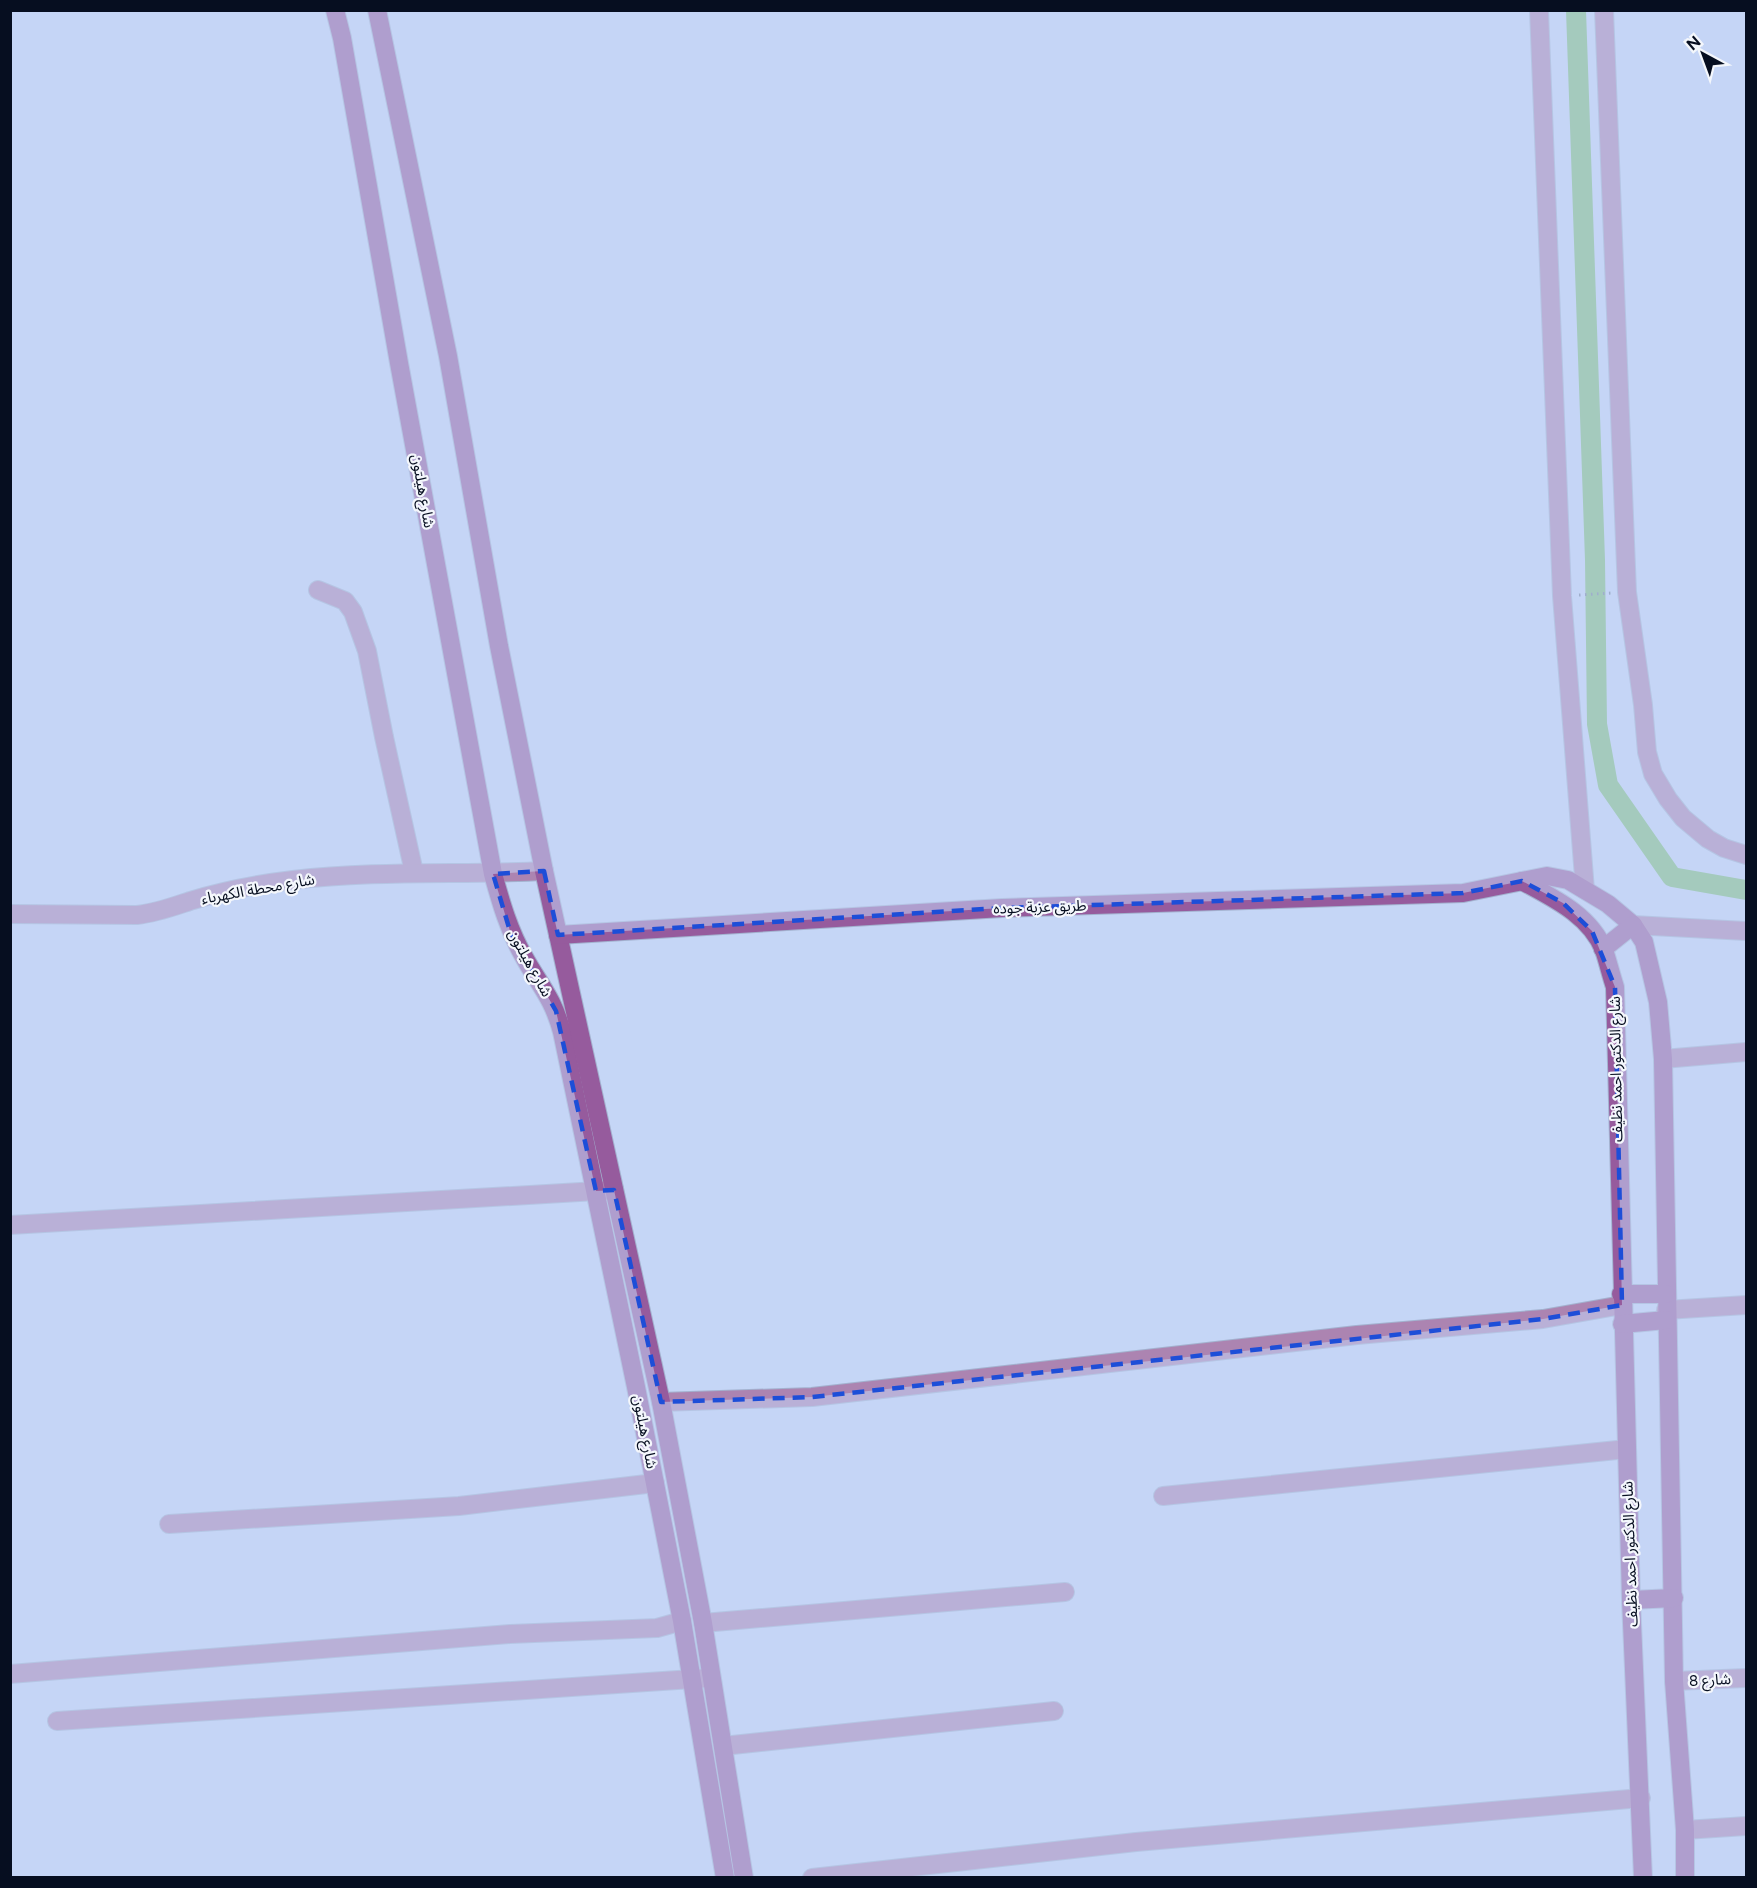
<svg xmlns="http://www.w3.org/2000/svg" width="1757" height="1888" font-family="Figtree,'Noto Sans Arabic',sans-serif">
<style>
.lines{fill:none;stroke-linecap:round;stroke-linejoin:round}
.canal{stroke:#7dbc79;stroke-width:20}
.street-casing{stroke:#a3b2cf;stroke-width:20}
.secondary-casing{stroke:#a3b2cf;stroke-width:20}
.path{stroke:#727f99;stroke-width:3;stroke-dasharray:1.5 4.5;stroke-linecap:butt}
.street{stroke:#ac84b1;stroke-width:18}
.secondary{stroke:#965b9d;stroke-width:18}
.marked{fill:none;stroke:#1d4ed8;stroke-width:4.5;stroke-dasharray:12 8;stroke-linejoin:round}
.labels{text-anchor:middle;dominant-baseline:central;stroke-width:4.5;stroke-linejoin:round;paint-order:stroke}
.street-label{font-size:15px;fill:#060e20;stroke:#f4f7fc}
</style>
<rect width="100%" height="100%" fill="#c5d6f6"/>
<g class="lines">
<!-- canal -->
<polyline class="canal" points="1576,10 1595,560 1597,724 1608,785 1672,877 1746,890"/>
<!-- street casing -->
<g class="street-casing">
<g id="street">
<polyline points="1539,10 1562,596 1585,890"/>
<polyline points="1604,10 1627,592 1643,705 1647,752 1653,774 1668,799 1683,818 1708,839 1724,848 1746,855"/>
<polyline points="318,590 345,601 353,612 367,651 384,737 414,872"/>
<path d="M10,914L137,915C156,913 172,907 190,901C223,891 259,884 293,880C377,870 461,875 544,871"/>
<polyline points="1633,925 1746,931"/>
<polyline points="1663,1059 1746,1052"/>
<polyline points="10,1225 614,1190"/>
<polyline points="1666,1310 1746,1305"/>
<polyline points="661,1402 812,1397 1357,1335 1543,1319 1622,1305"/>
<polyline points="1163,1496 1627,1449"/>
<polyline points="169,1524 459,1506 655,1483"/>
<polyline points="703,1623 1065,1592"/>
<polyline points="10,1674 510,1634 657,1628 682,1621"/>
<polyline points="1674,1681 1746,1678"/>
<polyline points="57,1721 708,1678"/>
<polyline points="723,1746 1054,1711"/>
<polyline points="1685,1830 1746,1826"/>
<polyline points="812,1878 1136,1842 1641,1798"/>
</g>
</g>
<!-- secondary casing -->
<g class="secondary-casing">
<g id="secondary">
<path d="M335,10L342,38L399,363L493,874C501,903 509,931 524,957C540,986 553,998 562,1032L636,1387L682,1621L725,1878"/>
<polyline points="377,10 448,356 499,646 544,871 661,1402 703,1623 744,1878"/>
<path d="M1522,881C1553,898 1590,915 1604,950C1608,962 1611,975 1615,987L1631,1600L1643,1878"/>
<polyline points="558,935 1002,908 1463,893 1547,876 1568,880 1608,904 1633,925 1644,942 1658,1002 1663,1059 1674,1681 1685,1830 1685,1878"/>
<polyline points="1603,949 1633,925"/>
<polyline points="1621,1294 1666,1294"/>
<polyline points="1622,1324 1666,1320"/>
<polyline points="1631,1600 1674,1598"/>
</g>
</g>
<!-- path -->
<polyline class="path" points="1579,595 1611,593"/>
<!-- street -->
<use href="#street" class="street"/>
<!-- secondary -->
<use href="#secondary" class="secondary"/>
</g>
<!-- marked area -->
<path d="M0 0H1757V1888H0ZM544,871L558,935L1002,908L1463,893L1522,881L1563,903L1592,931L1615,987L1622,1305L1543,1319L812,1397L661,1402L614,1190L596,1191L556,1011L510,931L493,874Z" fill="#c5d6f6" fill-opacity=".55" fill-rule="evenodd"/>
<path class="marked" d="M544,871L558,935L1002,908L1463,893L1522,881L1563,903L1592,931L1615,987L1622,1305L1543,1319L812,1397L661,1402L614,1190L596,1191L556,1011L510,931L493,874Z"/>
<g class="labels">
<!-- street labels -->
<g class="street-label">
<text transform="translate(423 491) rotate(80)">شارع هيلتون</text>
<text transform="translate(258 889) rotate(-10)">شارع محطة الكهرباء</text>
<text transform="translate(1040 907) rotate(-2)">طريق عزبة جوده</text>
<text transform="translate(530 963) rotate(61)">شارع هيلتون</text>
<text transform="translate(1616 1069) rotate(-91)">شارع الدكتور احمد نظيف</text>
<text transform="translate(645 1432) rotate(79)">شارع هيلتون</text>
<text transform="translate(1630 1554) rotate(-92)">شارع الدكتور احمد نظيف</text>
<text transform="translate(1710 1680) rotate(-3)">شارع 8</text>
</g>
</g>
<!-- border -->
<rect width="1757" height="1888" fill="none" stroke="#060e20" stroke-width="24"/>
<!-- north arrow -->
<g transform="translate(1703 54) rotate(319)" stroke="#f4f7fc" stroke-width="4.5" paint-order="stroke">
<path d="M0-4.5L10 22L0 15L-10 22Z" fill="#060e20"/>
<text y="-9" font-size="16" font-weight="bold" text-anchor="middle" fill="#060e20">N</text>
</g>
</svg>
